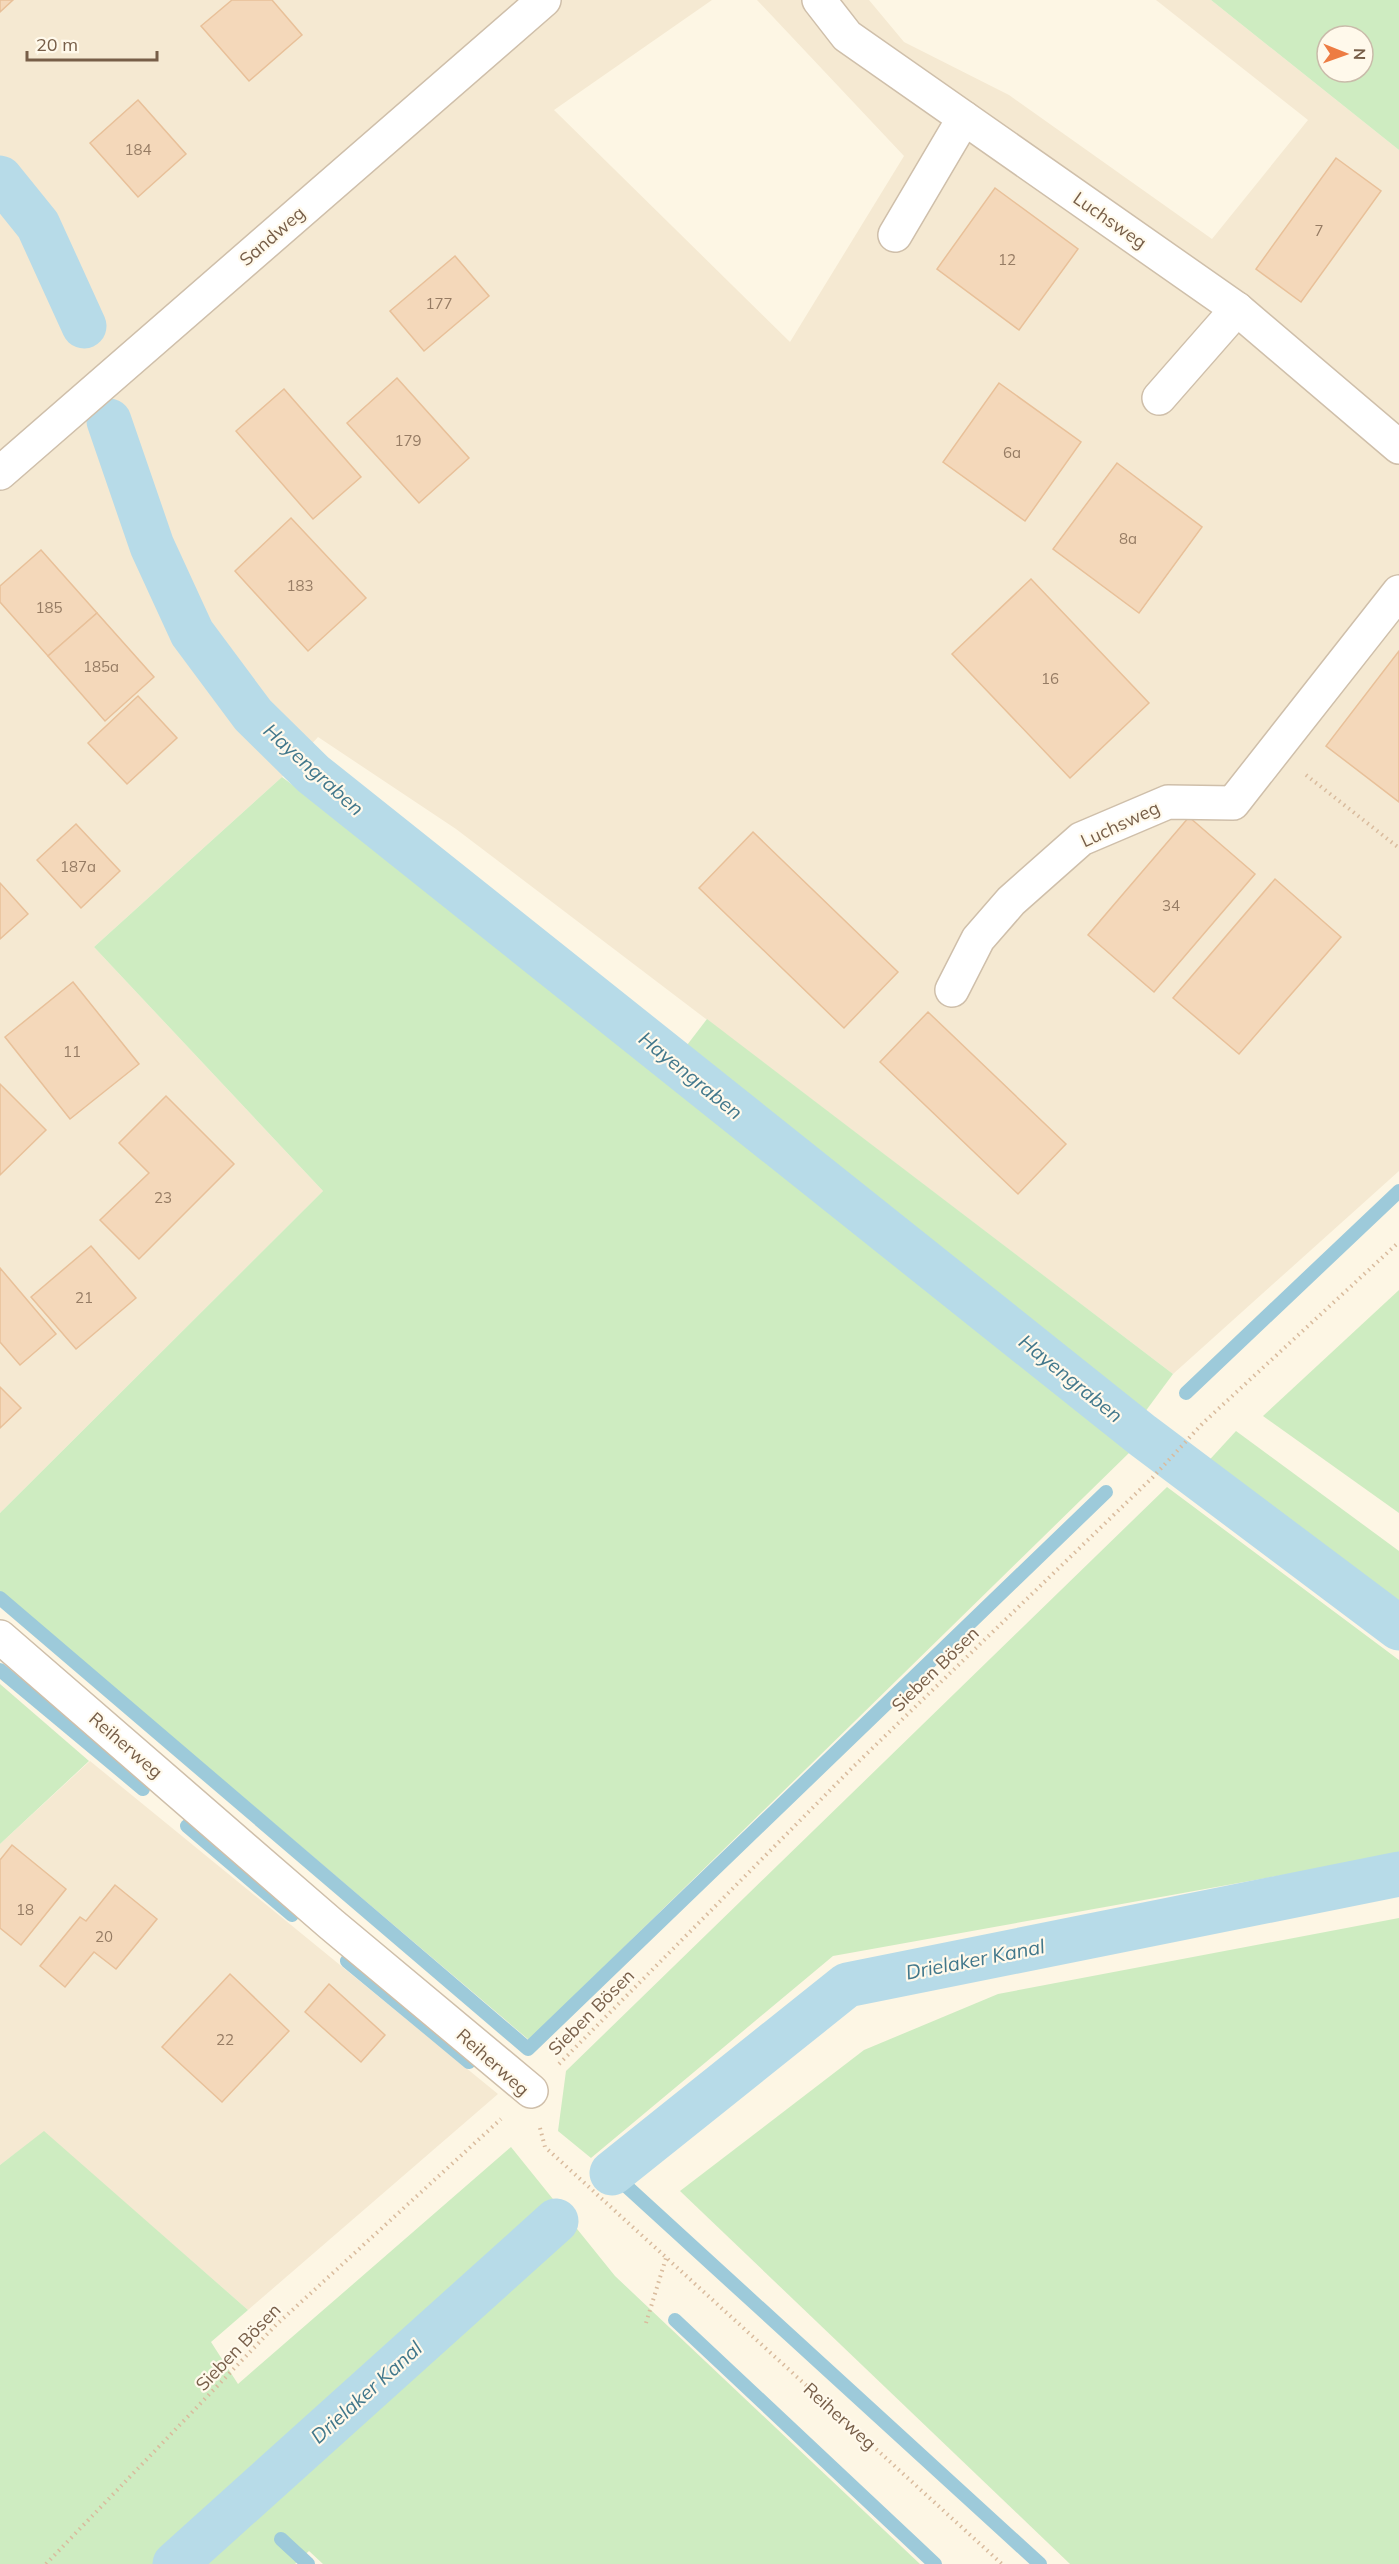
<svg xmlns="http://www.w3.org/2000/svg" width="1399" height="2564" font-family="Mulish,sans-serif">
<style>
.residential{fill:#f5e9d2}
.green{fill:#ceecc1;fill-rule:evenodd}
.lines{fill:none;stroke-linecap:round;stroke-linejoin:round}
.stream{stroke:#9dcada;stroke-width:14}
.canal{stroke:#b7dbe8;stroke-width:45}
.building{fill:#f4d8ba;stroke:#e8c099;stroke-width:1.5}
.minor-casing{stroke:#cfbfaa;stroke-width:36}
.path{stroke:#d9bb9d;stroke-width:4;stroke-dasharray:1.5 4.5;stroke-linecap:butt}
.minor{stroke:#fff;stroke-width:33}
.labels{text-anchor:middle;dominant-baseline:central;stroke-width:4.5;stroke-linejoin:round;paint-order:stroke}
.number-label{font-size:15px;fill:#967c64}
.street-label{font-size:18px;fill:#775e48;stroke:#fff9eb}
.water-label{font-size:20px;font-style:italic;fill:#41778b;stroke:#fff9eb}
</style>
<rect width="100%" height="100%" fill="#fdf6e4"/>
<!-- residential -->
<g class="residential">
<polygon points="0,0 712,0 554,110 790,342 904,156 757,0 869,0 904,42 1009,95 1212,239 1308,120 1156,0 1211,0 1399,150 1399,1171 1173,1374 456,829 318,737 282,777 94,947 323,1191 0,1513"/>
<polygon points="90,1761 498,2094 248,2310 44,2132 0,2165 0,1844"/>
</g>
<!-- green -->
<g class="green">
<path d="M1211,0H1399V150ZM1327,36H1363V72H1327Z"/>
<polygon points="282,777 405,870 529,957 1131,1451 529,2040 0,1591 0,1513 323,1191 94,947"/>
<polygon points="707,1019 1173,1374 1142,1416 684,1049"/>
<polygon points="1399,1290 1399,1513 1263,1416"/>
<polygon points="1236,1431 1399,1551 1399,1614 1203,1467"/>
<polygon points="1167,1487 1399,1660 1399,1854 833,1956 591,2158 558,2131 566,2071"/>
<polygon points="0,1684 89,1761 0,1844"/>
<polygon points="1399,1918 1399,2564 1070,2564 680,2191 864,2050 998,1994"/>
<polygon points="44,2131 248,2310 211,2342 238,2384 511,2147 615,2276 920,2564 323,2564 309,2551 295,2564 0,2564 0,2165"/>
</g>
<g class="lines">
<!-- stream -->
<g class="stream">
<polyline points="1186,1393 1399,1191"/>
<polyline points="0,1598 528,2049 1106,1492"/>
<polyline points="0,1670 143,1789"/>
<polyline points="187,1826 292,1915"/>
<polyline points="347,1961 469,2062"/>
<polyline points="612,2173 1040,2564"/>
<polyline points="675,2320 935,2564"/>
<polyline points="281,2539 308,2564"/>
</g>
<!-- canal -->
<g class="canal">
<polyline points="0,178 38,225 84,326"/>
<polyline points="109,421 152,546 192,633 253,715 313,774 1142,1435 1399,1628"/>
<polyline points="612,2173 847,1985 1399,1874"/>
<polyline points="175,2564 556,2221"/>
</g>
</g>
<!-- building -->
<g class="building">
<polygon points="0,0 13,0 0,12"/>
<polygon points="232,0 272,0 302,35 249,81 201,26"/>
<polygon points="138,100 186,154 138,197 90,143"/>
<polygon points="1336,158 1381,191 1301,302 1256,269"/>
<polygon points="995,188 1078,249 1019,330 937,269"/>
<polygon points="455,256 489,296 424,351 390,311"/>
<polygon points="397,378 469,458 419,503 347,423"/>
<polygon points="999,383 1081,442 1025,521 943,462"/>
<polygon points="284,389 361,477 313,519 236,431"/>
<polygon points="1117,463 1202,527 1139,613 1053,549"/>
<polygon points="291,518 366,598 308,651 235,571"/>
<polygon points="41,550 97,613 48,656 0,602 0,586"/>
<polygon points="1031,579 1149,703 1070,778 952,654"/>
<polygon points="97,613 154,677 105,721 48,656"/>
<polygon points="1399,651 1399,802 1326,746"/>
<polygon points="138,696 177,738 127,784 88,743"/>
<polygon points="1189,817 1255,874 1154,992 1088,935"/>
<polygon points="76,824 120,871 81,908 37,860"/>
<polygon points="753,832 898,972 844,1028 699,888"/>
<polygon points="1275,879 1341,937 1239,1054 1173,998"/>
<polygon points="0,883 28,914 0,939"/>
<polygon points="73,982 139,1064 70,1119 5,1037"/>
<polygon points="928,1012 1066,1144 1018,1194 880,1062"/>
<polygon points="0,1084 46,1130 0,1175"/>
<polygon points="166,1096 234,1164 139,1259 100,1220 149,1173 119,1143"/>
<polygon points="91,1246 136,1298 76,1349 31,1297"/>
<polygon points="0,1268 56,1334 20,1365 0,1342"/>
<polygon points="0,1387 21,1408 0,1428"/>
<polygon points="12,1845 66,1889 21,1945 0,1928 0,1860"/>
<polygon points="115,1885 157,1919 116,1969 94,1952 65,1987 40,1966 80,1917 86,1921"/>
<polygon points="230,1974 289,2031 222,2102 162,2047"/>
<polygon points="329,1984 385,2035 361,2062 305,2012"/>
</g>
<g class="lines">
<!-- minor casing -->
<g class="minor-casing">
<g id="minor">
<polyline points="819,0 847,36 1237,309 1399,447"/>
<polyline points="895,235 964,118"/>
<polyline points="1159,398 1237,309"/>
<polyline points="0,473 544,0"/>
<polyline points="952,990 978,939 1011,901 1081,839 1168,802 1233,803 1399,592"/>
<polyline points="0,1637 331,1924 531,2091"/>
</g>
</g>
<!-- path -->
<g class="path">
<polyline points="1306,775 1399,848"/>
<polyline points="559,2064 854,1766 1153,1477 1203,1423 1399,1242"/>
<polyline points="540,2128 545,2147 1002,2564"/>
<polyline points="646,2323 666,2258"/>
<polyline points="46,2564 276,2325 501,2119"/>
</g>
<!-- minor -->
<use href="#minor" class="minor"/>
</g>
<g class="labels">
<!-- number labels -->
<g class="number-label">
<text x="138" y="149">184</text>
<text x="1319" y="230">7</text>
<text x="1007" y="259">12</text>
<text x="439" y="303">177</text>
<text x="408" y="440">179</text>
<text x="1012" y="452">6a</text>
<text x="1128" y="538">8a</text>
<text x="300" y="585">183</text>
<text x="49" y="607">185</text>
<text x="101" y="666">185a</text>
<text x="1050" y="678">16</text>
<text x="78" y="866">187a</text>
<text x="1171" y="905">34</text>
<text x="72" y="1051">11</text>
<text x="163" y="1197">23</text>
<text x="84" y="1297">21</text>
<text x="25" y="1909">18</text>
<text x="104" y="1936">20</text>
<text x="225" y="2039">22</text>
</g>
<!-- street labels -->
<g class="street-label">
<text transform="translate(1110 220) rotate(35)">Luchsweg</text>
<text transform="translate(272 236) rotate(-41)">Sandweg</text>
<text transform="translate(1120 824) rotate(-25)">Luchsweg</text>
<text transform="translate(935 1669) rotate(-44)">Sieben Bösen</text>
<text transform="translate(126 1745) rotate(41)">Reiherweg</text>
<text transform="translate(591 2012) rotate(-45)">Sieben Bösen</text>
<text transform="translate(493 2062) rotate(42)">Reiherweg</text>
<text transform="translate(238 2347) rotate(-46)">Sieben Bösen</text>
<text transform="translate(840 2416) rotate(42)">Reiherweg</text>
</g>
<!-- water labels -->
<g class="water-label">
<text transform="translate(314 769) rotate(42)">Hayengraben</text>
<text transform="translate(691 1075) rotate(39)">Hayengraben</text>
<text transform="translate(1071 1378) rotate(39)">Hayengraben</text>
<text transform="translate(975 1959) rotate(-11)">Drielaker Kanal</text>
<text transform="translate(366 2392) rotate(-42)">Drielaker Kanal</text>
</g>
</g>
<!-- north arrow -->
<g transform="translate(1345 54) rotate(91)"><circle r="28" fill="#fff9eb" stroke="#c9bbaa" stroke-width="1.5"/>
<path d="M0-4.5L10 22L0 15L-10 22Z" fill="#ed7c43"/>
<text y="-9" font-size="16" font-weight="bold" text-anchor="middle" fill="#775e48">N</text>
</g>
<!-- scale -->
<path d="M27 51v9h130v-9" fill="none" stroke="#775e48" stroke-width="3"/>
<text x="36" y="51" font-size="18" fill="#775e48" stroke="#fff9eb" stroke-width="4.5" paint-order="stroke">20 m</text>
</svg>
